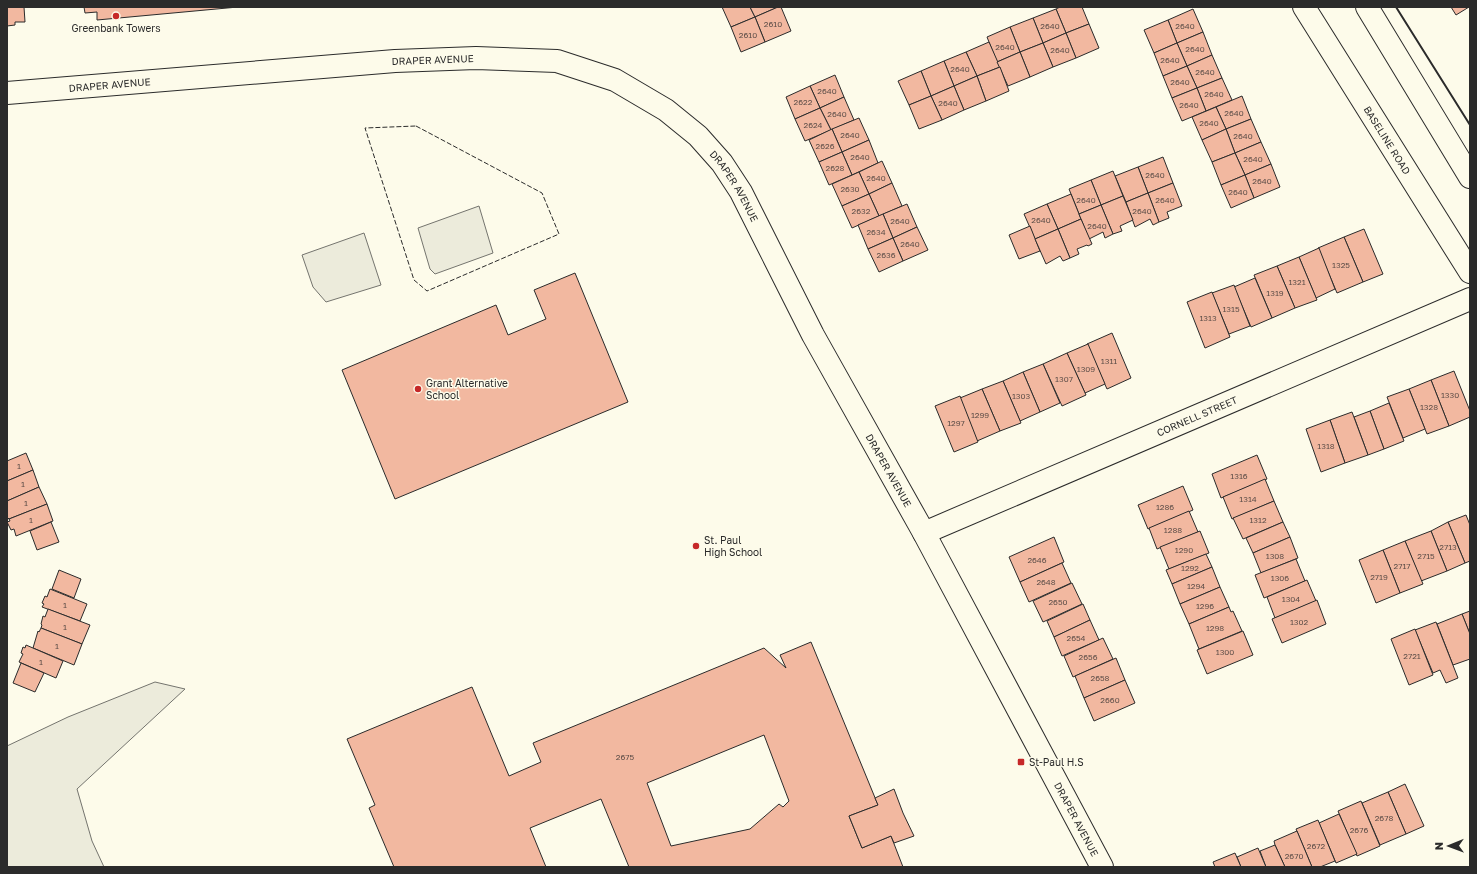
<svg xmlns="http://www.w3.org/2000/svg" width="1477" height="874" font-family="'Golos Text',sans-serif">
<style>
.green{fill:#ecebdb;stroke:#74746e}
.building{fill:#f2b8a0;stroke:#2b2b2b;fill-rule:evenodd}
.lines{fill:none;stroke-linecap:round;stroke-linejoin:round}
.minor-casing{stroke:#2b2b2b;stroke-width:24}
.major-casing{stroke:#2b2b2b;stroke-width:24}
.minor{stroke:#fdfbea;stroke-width:22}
.major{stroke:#fdfbea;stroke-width:22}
.fence{stroke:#2b2b2b;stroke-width:1;stroke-dasharray:5 2;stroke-linecap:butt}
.wall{stroke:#2b2b2b;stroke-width:2}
.poi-dot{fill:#c62828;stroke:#fdfbea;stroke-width:1.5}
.labels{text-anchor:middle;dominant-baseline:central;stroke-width:3;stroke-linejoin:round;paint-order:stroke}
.number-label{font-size:8px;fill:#5d4e48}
.poi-label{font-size:10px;fill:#2b2b2b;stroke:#fdfbea;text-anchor:start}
.street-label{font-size:10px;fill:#2b2b2b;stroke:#fdfbea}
</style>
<rect width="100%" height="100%" fill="#fdfbea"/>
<!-- green -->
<g class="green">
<polygon points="479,206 493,253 435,274 430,269 418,228"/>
<polygon points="364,233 381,285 326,302 313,287 302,255"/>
<polygon points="155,682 185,689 77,789 92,841 104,867 7,867 7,746 68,717"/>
</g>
<!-- building -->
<g class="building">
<polygon points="7,7 24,7 25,22 15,22 15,25 7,26"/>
<polygon points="84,7 238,7 97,20 97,12 85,13"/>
<polygon points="722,7 750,7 755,17 731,27"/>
<polygon points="750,7 778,7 755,17"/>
<polygon points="778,7 781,7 791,31 765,42 755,17"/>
<polygon points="1060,7 1082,7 1089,24 1066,33 1056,9"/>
<polygon points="1451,7 1469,7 1456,15"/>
<polygon points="1056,9 1066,33 1043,43 1033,18"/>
<polygon points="1193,9 1203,32 1177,43 1168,20"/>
<polygon points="755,17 765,42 741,52 731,27"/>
<polygon points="1033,18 1043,43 1020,52 1010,27"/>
<polygon points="1168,20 1177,43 1154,53 1144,30"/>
<polygon points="1089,24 1099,48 1076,58 1066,33"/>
<polygon points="1010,27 1020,52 997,62 987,37"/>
<polygon points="1203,32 1212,55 1187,66 1177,43"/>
<polygon points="1066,33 1076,58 1053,67 1043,43"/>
<polygon points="989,42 1000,67 977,76 966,52"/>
<polygon points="1043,43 1053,67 1030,77 1020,52"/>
<polygon points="1177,43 1187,66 1163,76 1154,53"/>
<polygon points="966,52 977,76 954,86 944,61"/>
<polygon points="1020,52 1030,77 1008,86 997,62"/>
<polygon points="1212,55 1222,78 1197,88 1187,66"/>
<polygon points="944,61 954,86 931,96 921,71"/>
<polygon points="1187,66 1197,88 1172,98 1163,76"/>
<polygon points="1000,67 1009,91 986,101 977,76"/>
<polygon points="921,71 931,96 909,105 898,81"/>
<polygon points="835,75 844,97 820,108 810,86"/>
<polygon points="977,76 986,101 964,110 954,86"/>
<polygon points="1222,78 1232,100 1206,111 1197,88"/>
<polygon points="810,86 820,108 795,119 786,97"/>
<polygon points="954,86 964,110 942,120 931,96"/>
<polygon points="1197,88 1206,111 1182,121 1172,98"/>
<polygon points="931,96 942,120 919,129 909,105"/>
<polygon points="1242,96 1251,119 1226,129 1216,107"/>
<polygon points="844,97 854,120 831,130 820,108"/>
<polygon points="1216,107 1226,129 1202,140 1192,117"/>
<polygon points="820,108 831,130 805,141 795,119"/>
<polygon points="859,118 869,140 842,152 832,129"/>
<polygon points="1251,119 1261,142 1235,153 1226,129"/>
<polygon points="832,129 842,152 819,162 809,140"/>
<polygon points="1226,129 1235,153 1212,162 1202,140"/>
<polygon points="869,140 878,163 852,175 842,152"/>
<polygon points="1261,142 1271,164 1245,175 1235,153"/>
<polygon points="842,152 852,175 829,185 819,162"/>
<polygon points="1235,153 1245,175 1221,185 1212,162"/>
<polygon points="1163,157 1173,183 1148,193 1138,167"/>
<polygon points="882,161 892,183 869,194 859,172"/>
<polygon points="1271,164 1280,187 1254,198 1245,175"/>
<polygon points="1138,167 1148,193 1126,202 1115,176"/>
<polygon points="1113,171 1123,196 1101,205 1091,180"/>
<polygon points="859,172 869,194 842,206 832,184"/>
<polygon points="1245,175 1254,198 1231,208 1221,185"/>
<polygon points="1091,180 1101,205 1079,214 1069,189"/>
<polygon points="892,183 902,206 879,216 869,194"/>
<polygon points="1173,183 1182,206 1167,212 1169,218 1159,222 1148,193"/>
<polygon points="1148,193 1159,222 1153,225 1150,219 1135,227 1126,202"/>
<polygon points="869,194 879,216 852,228 842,206"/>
<polygon points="1071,194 1081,219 1058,229 1047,204"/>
<polygon points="1123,196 1133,220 1120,226 1122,231 1113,234 1101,205"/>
<polygon points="907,204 917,227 893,238 883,214"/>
<polygon points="1047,204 1058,229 1035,239 1024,214"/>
<polygon points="1101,205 1113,234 1105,238 1103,232 1089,239 1079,214"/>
<polygon points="883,214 893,238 868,249 858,225"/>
<polygon points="1081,219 1092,244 1088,246 1087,245 1077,249 1079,254 1070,258 1058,229"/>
<polygon points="1030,226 1040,251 1019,259 1009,235"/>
<polygon points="917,227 928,250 903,261 893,238"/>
<polygon points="1058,229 1070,258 1063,261 1060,256 1046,264 1035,239"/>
<polygon points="1364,229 1383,274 1363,282 1344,237"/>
<polygon points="1344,237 1363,282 1337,293 1318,248"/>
<polygon points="893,238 903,261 879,272 868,249"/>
<polygon points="1319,248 1335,289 1316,298 1299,257"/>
<polygon points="1299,257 1317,300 1295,308 1277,266"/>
<polygon points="1277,266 1295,308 1272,318 1254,275"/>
<polygon points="575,273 628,402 395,499 342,370 496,305 508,335 546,319 534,290"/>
<polygon points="1255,278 1272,318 1251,327 1234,287"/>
<polygon points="1234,285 1250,326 1229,334 1212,293"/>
<polygon points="1212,292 1230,337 1205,348 1187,302"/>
<polygon points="1112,333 1131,378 1107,389 1087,344"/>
<polygon points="1088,344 1105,384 1085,393 1067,353"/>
<polygon points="1067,353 1086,395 1062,406 1043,364"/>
<polygon points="1043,364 1060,403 1040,412 1023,372"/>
<polygon points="1454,371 1470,411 1470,417 1449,426 1431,380"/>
<polygon points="1023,372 1040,412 1020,421 1003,381"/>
<polygon points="1431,380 1449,426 1427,434 1409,389"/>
<polygon points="1003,381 1021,423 1000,431 982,389"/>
<polygon points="982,389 1000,431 977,441 960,398"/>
<polygon points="1409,389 1425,429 1403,438 1387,397"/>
<polygon points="960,396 978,442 954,452 935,406"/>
<polygon points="1389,403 1404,441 1384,449 1370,411"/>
<polygon points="1370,411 1384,449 1368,455 1354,417"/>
<polygon points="1352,412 1368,455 1345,463 1330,420"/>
<polygon points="1330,420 1345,463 1321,472 1306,429"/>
<polygon points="26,453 33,470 7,481 7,461"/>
<polygon points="1257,455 1267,479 1221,498 1212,474"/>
<polygon points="33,470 39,487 7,501 7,481"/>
<polygon points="1265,479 1274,501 1232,519 1223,497"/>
<polygon points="1183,486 1193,510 1148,529 1138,505"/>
<polygon points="39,487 47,504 9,519 7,517 7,501"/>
<polygon points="1274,501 1283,522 1243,539 1233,518"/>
<polygon points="47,504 53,521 16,536 14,529 11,530 7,522 10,521 9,519"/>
<polygon points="1189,511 1198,532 1157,549 1149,528"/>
<polygon points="1466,515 1470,525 1470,561 1465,563 1448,522"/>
<polygon points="51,522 59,542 37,550 30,531"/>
<polygon points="1283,522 1290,537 1253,553 1246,538"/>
<polygon points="1448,522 1465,563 1447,571 1431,531"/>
<polygon points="1200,531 1209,553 1169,569 1160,547"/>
<polygon points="1431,531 1447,571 1421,581 1405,541"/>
<polygon points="1054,537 1064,562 1020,582 1009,557"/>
<polygon points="1290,537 1298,558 1261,573 1253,553"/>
<polygon points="1405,541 1423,584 1400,593 1383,550"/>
<polygon points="1383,550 1400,593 1376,603 1359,560"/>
<polygon points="1206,554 1212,567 1172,584 1166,570"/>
<polygon points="1296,559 1305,581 1264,598 1255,575"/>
<polygon points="1062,563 1071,583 1029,602 1020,582"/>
<polygon points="1212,567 1220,587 1180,604 1172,584"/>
<polygon points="59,570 81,579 74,598 52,589"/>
<polygon points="1307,580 1316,601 1275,618 1267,597"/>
<polygon points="1072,583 1082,604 1043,622 1033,601"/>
<polygon points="1220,587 1229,607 1189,624 1180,604"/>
<polygon points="50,589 87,604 80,621 42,607 44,604 42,603 45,596 47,597"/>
<polygon points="1317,600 1326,624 1282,643 1272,619"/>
<polygon points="1083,604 1090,620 1054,637 1047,621"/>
<polygon points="1229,607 1231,612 1233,611 1242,631 1199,649 1189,624"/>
<polygon points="48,609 90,625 82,644 41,628 42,625 41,624 43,616 45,617"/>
<polygon points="1470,611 1470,634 1462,614"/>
<polygon points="1462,614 1470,634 1470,659 1453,665 1437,624"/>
<polygon points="1090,620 1099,640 1062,656 1054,637"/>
<polygon points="1436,622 1458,678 1446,683 1440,670 1433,673 1415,630"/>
<polygon points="41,628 82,644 74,665 33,648 38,631 39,632"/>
<polygon points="1415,629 1433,675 1409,685 1391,639"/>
<polygon points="1243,631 1253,655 1207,674 1197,650"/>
<polygon points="1103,638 1113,659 1073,677 1064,656"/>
<path d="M811,642L878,805L849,816L862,848L891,836L903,867H629L601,799L530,828L546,867H394L369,808L375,805L347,739L472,687L509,776L541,762L533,743L764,648L786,668L780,655ZM764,735L789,801L783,807L779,804L750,829L671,846L647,783Z"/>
<polygon points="26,645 63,661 56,678 19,662 23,654 21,653 23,647 25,648"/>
<polygon points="1116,658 1125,680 1084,698 1075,676"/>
<polygon points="21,663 44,673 35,692 13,683"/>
<polygon points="1125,680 1135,703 1094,721 1084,698"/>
<polygon points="1405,784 1424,826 1406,834 1388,792"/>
<polygon points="894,789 903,813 914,836 894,843 891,836 862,848 849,816 878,805 875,798"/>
<polygon points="1388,792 1406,834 1380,845 1362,803"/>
<polygon points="1361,801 1380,846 1357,856 1338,811"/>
<polygon points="1339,814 1357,854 1336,863 1319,823"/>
<polygon points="1318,820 1335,861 1320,867 1312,867 1296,829"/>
<polygon points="1297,831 1312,867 1285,867 1275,845 1274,841"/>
<polygon points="1275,845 1285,867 1266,867 1260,851"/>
<polygon points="1258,848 1266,867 1241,867 1237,857"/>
<polygon points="1235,853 1241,867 1215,867 1213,862"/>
</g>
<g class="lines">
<!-- minor casing -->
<g class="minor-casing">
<g id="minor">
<path id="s1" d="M7,93L395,61L476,58L557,61L615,80L666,110L698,136L722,163L741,192L813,335L924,533L1102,867"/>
<path id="s2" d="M924,533L1470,299"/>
</g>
</g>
<!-- major casing -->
<g class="major-casing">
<g id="major">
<path id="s3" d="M1304,7L1470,272"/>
<polyline points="1367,7 1470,177"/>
</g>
</g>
<!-- minor -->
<use href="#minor" class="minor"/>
<!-- major -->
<use href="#major" class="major"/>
<!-- fence -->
<polygon class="fence" points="416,126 542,193 559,234 427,291 414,280 365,128"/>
<!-- wall -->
<polyline class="wall" points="1396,7 1470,125"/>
</g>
<!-- markers -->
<g class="poi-dot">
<circle cx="116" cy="16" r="4"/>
<circle cx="418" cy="389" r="4"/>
<circle cx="696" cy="546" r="4"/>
<rect x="1017" y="758" width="8" height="8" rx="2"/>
</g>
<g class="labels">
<!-- number labels -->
<g class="number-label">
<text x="773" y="24">2610</text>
<text x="1050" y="26">2640</text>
<text x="1185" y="26">2640</text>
<text x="748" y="35">2610</text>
<text x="1005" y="47">2640</text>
<text x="1195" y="49">2640</text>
<text x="1060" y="50">2640</text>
<text x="1170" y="60">2640</text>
<text x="960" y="69">2640</text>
<text x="1205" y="72">2640</text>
<text x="1180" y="82">2640</text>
<text x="827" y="91">2640</text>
<text x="1214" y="94">2640</text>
<text x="803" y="102">2622</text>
<text x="948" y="103">2640</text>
<text x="1189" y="105">2640</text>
<text x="1234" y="113">2640</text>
<text x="837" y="114">2640</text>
<text x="1209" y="123">2640</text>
<text x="813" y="125">2624</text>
<text x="850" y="135">2640</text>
<text x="1243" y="136">2640</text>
<text x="825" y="146">2626</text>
<text x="860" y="157">2640</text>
<text x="1253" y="159">2640</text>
<text x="835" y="168">2628</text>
<text x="1155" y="175">2640</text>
<text x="876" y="178">2640</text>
<text x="1262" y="181">2640</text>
<text x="850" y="189">2630</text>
<text x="1238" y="192">2640</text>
<text x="1086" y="200">2640</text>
<text x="1165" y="200">2640</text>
<text x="861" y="211">2632</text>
<text x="1142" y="211">2640</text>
<text x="1041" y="220">2640</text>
<text x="900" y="221">2640</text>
<text x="1097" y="226">2640</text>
<text x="876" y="232">2634</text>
<text x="910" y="244">2640</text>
<text x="886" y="255">2636</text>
<text x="1341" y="265">1325</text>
<text x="1297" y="282">1321</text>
<text x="1275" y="293">1319</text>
<text x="1231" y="309">1315</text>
<text x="1208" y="318">1313</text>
<text x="1109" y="361">1311</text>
<text x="1086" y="369">1309</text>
<text x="1064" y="379">1307</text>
<text x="1450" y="395">1330</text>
<text x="1021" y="396">1303</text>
<text x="1429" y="407">1328</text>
<text x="980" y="415">1299</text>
<text x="956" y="423">1297</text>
<text x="1326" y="446">1318</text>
<text x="19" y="466">1</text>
<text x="1239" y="476">1316</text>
<text x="23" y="484">1</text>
<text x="1248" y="499">1314</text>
<text x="26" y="503">1</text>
<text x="1165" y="507">1286</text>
<text x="31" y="520">1</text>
<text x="1258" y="520">1312</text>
<text x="1173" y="530">1288</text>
<text x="1448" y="547">2713</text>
<text x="1184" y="550">1290</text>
<text x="1275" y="556">1308</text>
<text x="1426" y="556">2715</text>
<text x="1037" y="560">2646</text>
<text x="1402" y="566">2717</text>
<text x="1190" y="568">1292</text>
<text x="1379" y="577">2719</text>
<text x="1280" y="578">1306</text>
<text x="1046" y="582">2648</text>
<text x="1196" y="586">1294</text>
<text x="1291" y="599">1304</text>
<text x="1058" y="602">2650</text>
<text x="65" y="605">1</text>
<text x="1205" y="606">1296</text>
<text x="1299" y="622">1302</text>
<text x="65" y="627">1</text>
<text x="1215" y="628">1298</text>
<text x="1076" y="638">2654</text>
<text x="57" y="646">1</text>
<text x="1225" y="652">1300</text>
<text x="1412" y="656">2721</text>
<text x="1088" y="657">2656</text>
<text x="41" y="662">1</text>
<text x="1100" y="678">2658</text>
<text x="1110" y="700">2660</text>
<text x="625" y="757">2675</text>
<text x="1384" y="818">2678</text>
<text x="1359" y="830">2676</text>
<text x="1316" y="846">2672</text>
<text x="1294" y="856">2670</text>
</g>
<!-- poi labels -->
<g class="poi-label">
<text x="116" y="28" text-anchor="middle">Greenbank Towers</text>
<text x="426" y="383">Grant Alternative<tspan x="426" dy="12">School</tspan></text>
<text x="704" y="540">St. Paul<tspan x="704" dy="12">High School</tspan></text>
<text x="1029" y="762">St-Paul H.S</text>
</g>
<!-- street labels -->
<g class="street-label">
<text stroke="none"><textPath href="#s1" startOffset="427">DRAPER AVENUE</textPath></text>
<text stroke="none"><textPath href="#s1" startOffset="103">DRAPER AVENUE</textPath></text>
<text stroke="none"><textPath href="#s3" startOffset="157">BASELINE ROAD</textPath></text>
<text stroke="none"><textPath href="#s1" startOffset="775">DRAPER AVENUE</textPath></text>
<text stroke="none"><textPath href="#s2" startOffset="297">CORNELL STREET</textPath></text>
<text stroke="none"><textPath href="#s1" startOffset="1099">DRAPER AVENUE</textPath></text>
<text stroke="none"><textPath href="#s1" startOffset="1495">DRAPER AVENUE</textPath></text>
</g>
</g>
<!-- border -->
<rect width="1477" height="874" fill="none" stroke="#2b2b2b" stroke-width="16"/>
<!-- north arrow -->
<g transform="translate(1449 846) rotate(269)" stroke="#fdfbea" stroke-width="3" paint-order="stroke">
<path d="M0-3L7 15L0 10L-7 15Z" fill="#2b2b2b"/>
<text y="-6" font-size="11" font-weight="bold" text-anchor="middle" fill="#2b2b2b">N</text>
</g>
</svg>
